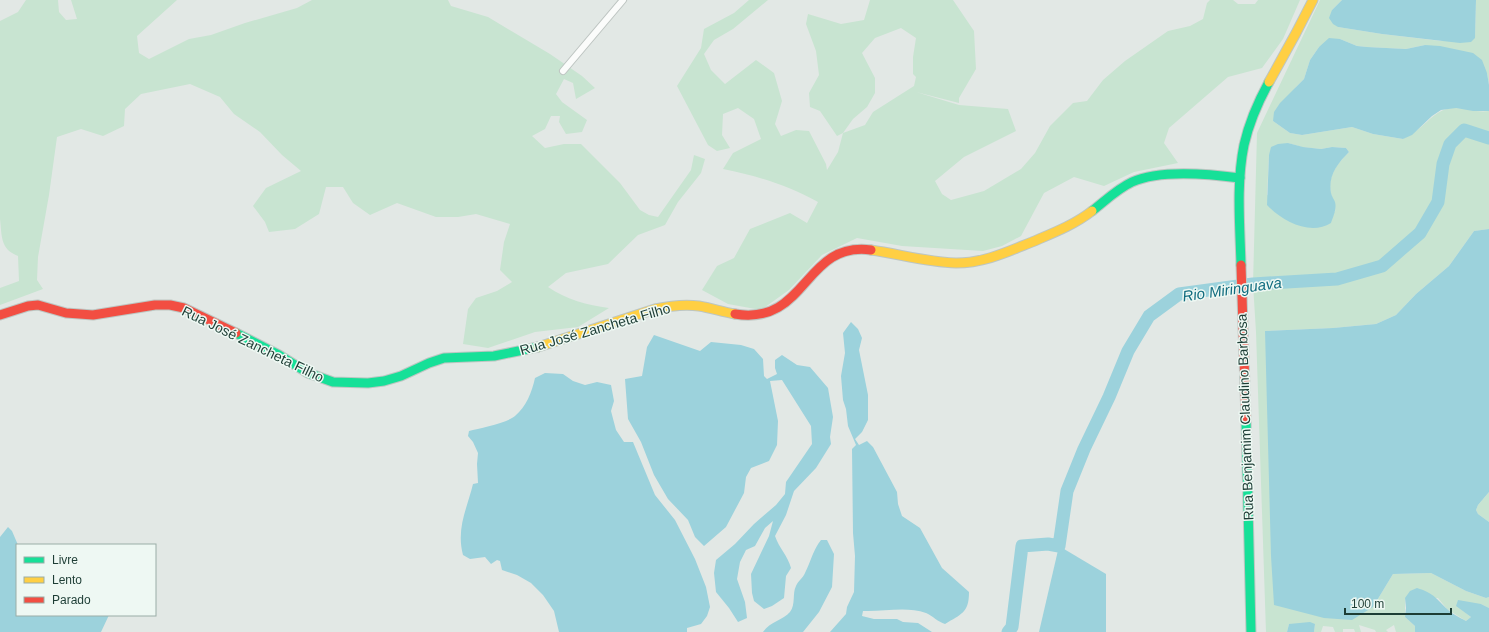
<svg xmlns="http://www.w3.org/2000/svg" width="1489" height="632" font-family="Arial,sans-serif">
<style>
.green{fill:#c8e4d1;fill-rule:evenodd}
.water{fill:#9cd2dc}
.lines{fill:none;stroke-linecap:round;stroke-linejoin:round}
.river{stroke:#9cd2dc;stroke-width:13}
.street-casing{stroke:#bec5c2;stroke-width:8}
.fast-casing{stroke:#bdc6c2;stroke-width:11}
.slow-casing{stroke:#bdc6c2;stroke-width:11}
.jam-casing{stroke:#bdc6c2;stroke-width:11}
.street{stroke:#fbfcfb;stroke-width:6}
.fast{stroke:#16e098;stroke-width:9}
.slow{stroke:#ffcf43;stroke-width:9}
.jam{stroke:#f24e42;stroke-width:9}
.labels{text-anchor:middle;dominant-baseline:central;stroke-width:3;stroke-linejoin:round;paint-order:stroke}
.street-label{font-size:14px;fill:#1d3d35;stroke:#eef8f3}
.water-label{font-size:15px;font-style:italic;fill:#116c7f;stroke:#eef8f3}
</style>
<rect width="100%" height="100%" fill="#e2e8e5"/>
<!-- green -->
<g class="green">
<path d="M26,0H58L59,12L66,20L77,19L71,0H177L137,36L139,53L149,59L189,39L211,35L245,23L297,8L312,0H448L451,6L488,17L550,54L582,76L595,88L576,99L573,83L564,79L556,94L562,102L587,120L582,132L566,134L559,122L560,116H551L545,129L532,136L545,148L564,144H581L620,183L640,210L649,215L658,217L691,170L694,155L705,159L701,173L678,202L665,225L638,235L608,264L566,273L548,287C567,300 587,305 609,308L578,327L535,332L488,348L463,344L468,309L476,298L497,291L512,282L500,270L504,242L510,224L476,214L458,217H436L397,203L370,215L353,203L343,187H326L319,214L295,229L269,232L265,222L253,206L266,188L301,171L282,155L260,132L234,114L220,97L190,84L141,94L125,109L124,126L103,136L81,129L57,137L49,195L38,257L37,280L43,289L0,305V288L19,281L18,256C0,249 2,236 0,219V21L18,12Z"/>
<path d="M749,0H768L733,29L714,40L704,54L711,70L725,84L756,60L774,73L782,101L775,124L781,136L796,130L809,131L826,164L827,170L838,152L843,133L865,125L873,112L914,86L916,77L913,74V57L916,38L901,28L875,38L862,53L875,78V93L867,107L853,119L843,133L837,136L820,111L810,107L809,93L819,75L816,51L806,24L808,14L841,24L864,20L870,0H953L974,31L976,69L959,98V103L916,92L959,105L1008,109L1016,131L964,157L935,181L942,194L951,200L984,191L1021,169L1035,153L1050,126L1073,103L1087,101L1103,80L1125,61L1168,31L1190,26L1203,19L1207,3L1210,0H1233L1238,4H1255L1258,0H1300L1283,39L1262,68L1228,77L1169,128L1164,143L1178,163L1134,172L1104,186L1074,177L1044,193L1021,236L1002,246L983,251L902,246L857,238L822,255L789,290L761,310L728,304L702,290L717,266L734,258L750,229L790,213L807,223L818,202C787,185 758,176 723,169L733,153L761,139L754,119L738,108L723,114L722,135L730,148L717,151L708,145L677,86L701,48L704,29L734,13Z"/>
<path d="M1320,0H1342L1332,10L1338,27L1382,34L1441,41L1475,37L1476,0H1489V85L1487,73L1425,45L1406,49L1367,47L1357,46L1340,39L1319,47L1310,60L1304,79L1296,87L1273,121L1290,133L1302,135L1352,127L1373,134L1403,139C1409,135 1416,131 1421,127C1432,118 1439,108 1455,108C1467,108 1477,113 1489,111V229L1474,231L1449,266L1416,294L1396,315L1376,324L1333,328L1265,331L1373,607L1393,574L1431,573L1466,591L1486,598L1489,597V608L1481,604L1457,606L1471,617L1466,621L1447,609L1438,598H1405V617L1415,626V632H1396L1394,625L1386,630L1388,632H1376L1375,630L1359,625L1361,632H1355L1354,629H1343V632H1335L1333,627L1323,626L1321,632H1314L1315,624H1289L1287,632H1266L1256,332L1253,284L1257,133ZM1288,143L1302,147L1321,149L1332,147L1346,148L1349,152C1337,164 1327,176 1331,194C1333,202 1336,202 1335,212L1267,195L1269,155Z"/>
<polygon points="1489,492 1489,522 1478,514 1476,510 1478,505"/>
</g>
<!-- water -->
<g class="water">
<polygon points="1342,0 1476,0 1475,38 1471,42 1460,43 1382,34 1338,27 1333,24 1329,18 1332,10"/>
<polygon points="1329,38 1340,39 1357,46 1367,47 1406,49 1425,45 1440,46 1473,53 1482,60 1487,73 1489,85 1489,111 1473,111 1456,108 1441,110 1432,116 1412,135 1403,139 1373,134 1352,127 1302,135 1290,133 1273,121 1274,112 1280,103 1304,79 1310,60 1319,47"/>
<path d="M1288,143L1303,147L1321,149L1332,147L1346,148L1349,152C1337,164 1328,176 1331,193C1332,197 1334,199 1335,202C1337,209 1333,217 1331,223C1310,236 1282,221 1267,205L1269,155L1271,147L1278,144Z"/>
<polygon points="1489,229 1489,492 1478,505 1476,510 1478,514 1489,522 1489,597 1486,598 1466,591 1431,573 1393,574 1373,607 1352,620 1324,618 1274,605 1271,556 1265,331 1333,328 1376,324 1396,315 1416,294 1449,266 1474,231"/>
<path d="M851,322L858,329L862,338L859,350L868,395V420L862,432L855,439L859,445L867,441L873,447L897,492L898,504L902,516L920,528L942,568L969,592C969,613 961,614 945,624C938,622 933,616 926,613C906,606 883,612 863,611L862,616L874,619H897L903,622L918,623L932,632H830L846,614L847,607L854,592L855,556L853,533L852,449L856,445L848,426L846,409L843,400L841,376L845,353L843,333Z"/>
<path d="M654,335L700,351L711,342L741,345L754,349L763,359L764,376L767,379L777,374L775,368V360L782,355L797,365L810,367L828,388L833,417L830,437L831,444L816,468L794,491L786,515L775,536C779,548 788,556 791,568L786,576L784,598L772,606L764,609L754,601L752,593L751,574L769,536L773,521L765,528L755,546L746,550L740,562L737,579L745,602L747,618L738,622L729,608L716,592L714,573L716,560L735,544L754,524L776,505L785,494L786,482L812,444L811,426L782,380L770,381L778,421L777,445L769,461L751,468L746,477L744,493L726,527L704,546L695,537L688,520L668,499L654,475L641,442L628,419L625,379L642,376L647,347Z"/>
<path d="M545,373L563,374L573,381L585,385L597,382L611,385L614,401L611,411L616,430L624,442H633L655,495L675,520L695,559L706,587L710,607L707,616L701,624L687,628V632H559L554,611L543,595L531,583L517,575L502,570L500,561L497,560L491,564L485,557L470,559L463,555C456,528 467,509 473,484L478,483L477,464L478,453L473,442L468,436L469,431C480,428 507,423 515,416C526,407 532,392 535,378Z"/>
<polygon points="8,527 12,531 18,545 17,545 17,615 109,615 101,632 0,632 0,537"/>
<path d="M821,540H827L834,554L832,587L819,612L803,632H763C771,621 783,620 790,612C796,604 792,594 796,586C798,581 803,578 805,573C811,561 813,550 821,540Z"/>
<polygon points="1059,546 1106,574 1106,632 1039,632"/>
<path d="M1417,588C1433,593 1435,597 1446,608C1452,614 1459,617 1466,621L1471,617L1456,606L1458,600L1481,604L1489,608V632H1415V626L1405,617L1406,608L1405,598L1410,591Z"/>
<polygon points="1310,622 1315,624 1314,632 1287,632 1289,624"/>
</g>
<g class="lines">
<!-- river -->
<polyline class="river" points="1008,632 1012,627 1022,546 1048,544 1059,546 1067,491 1084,449 1109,397 1128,351 1149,316 1179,294 1253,284 1337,279 1382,266 1420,233 1438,202 1443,164 1450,144 1464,130 1489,138"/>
<!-- street casing -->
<g class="street-casing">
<polyline id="street" points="563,71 623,0"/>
</g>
<!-- fast casing -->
<g class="fast-casing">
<g id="fast">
<path d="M1092,211C1105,201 1117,189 1132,182C1160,169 1210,174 1240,178"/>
<path d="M1241,265C1240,226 1236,184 1244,145C1249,123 1258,102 1269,82"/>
<polyline points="236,333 279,355 308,373 333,382 368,383 384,381 401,376 429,363 444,358 494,356 538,347"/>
<polyline points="1246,419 1251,632"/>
</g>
</g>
<!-- slow casing -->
<g class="slow-casing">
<g id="slow">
<polyline points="1269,82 1296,33 1313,0"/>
<path d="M871,250C899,254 927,262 956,263C984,263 1007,252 1032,242C1053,233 1074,225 1092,211"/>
<path d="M538,347L655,309C669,306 684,304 699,306C711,308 723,312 735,314"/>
</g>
</g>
<!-- jam casing -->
<g class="jam-casing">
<g id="jam">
<polyline points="1241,265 1246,419"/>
<path d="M735,314C808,326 803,241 871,250"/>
<polyline points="0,315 28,306 38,305 66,313 93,315 155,305 170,305 184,308 236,333"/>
</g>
</g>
<!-- street -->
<use href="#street" class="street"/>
<!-- fast -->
<use href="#fast" class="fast"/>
<!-- slow -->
<use href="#slow" class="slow"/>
<!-- jam -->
<use href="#jam" class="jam"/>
</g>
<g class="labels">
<!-- street labels -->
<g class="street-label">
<text transform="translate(595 329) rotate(-16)">Rua José Zancheta Filho</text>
<text transform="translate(253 344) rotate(26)">Rua José Zancheta Filho</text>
<text transform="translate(1245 417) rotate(-92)">Rua Benjamim Claudino Barbosa</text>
</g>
<!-- water labels -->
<g class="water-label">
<text transform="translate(1232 289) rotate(-8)">Rio Miringuava</text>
</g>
</g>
<!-- legend -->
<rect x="16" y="544" width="140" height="72" fill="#eef8f3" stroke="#9aada7"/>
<rect x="24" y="557" width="20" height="6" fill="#16e098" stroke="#9aada7"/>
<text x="52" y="564" font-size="12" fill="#1d3d35">Livre</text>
<rect x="24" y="577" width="20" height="6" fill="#ffcf43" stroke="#9aada7"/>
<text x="52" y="584" font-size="12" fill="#1d3d35">Lento</text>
<rect x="24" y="597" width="20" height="6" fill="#f24e42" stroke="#9aada7"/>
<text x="52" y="604" font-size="12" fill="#1d3d35">Parado</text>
<!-- scale -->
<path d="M1345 608v6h106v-6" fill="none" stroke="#1d3d35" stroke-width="2"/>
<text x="1351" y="608" font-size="12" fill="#1d3d35" stroke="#eef8f3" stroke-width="3" paint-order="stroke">100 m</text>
</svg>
